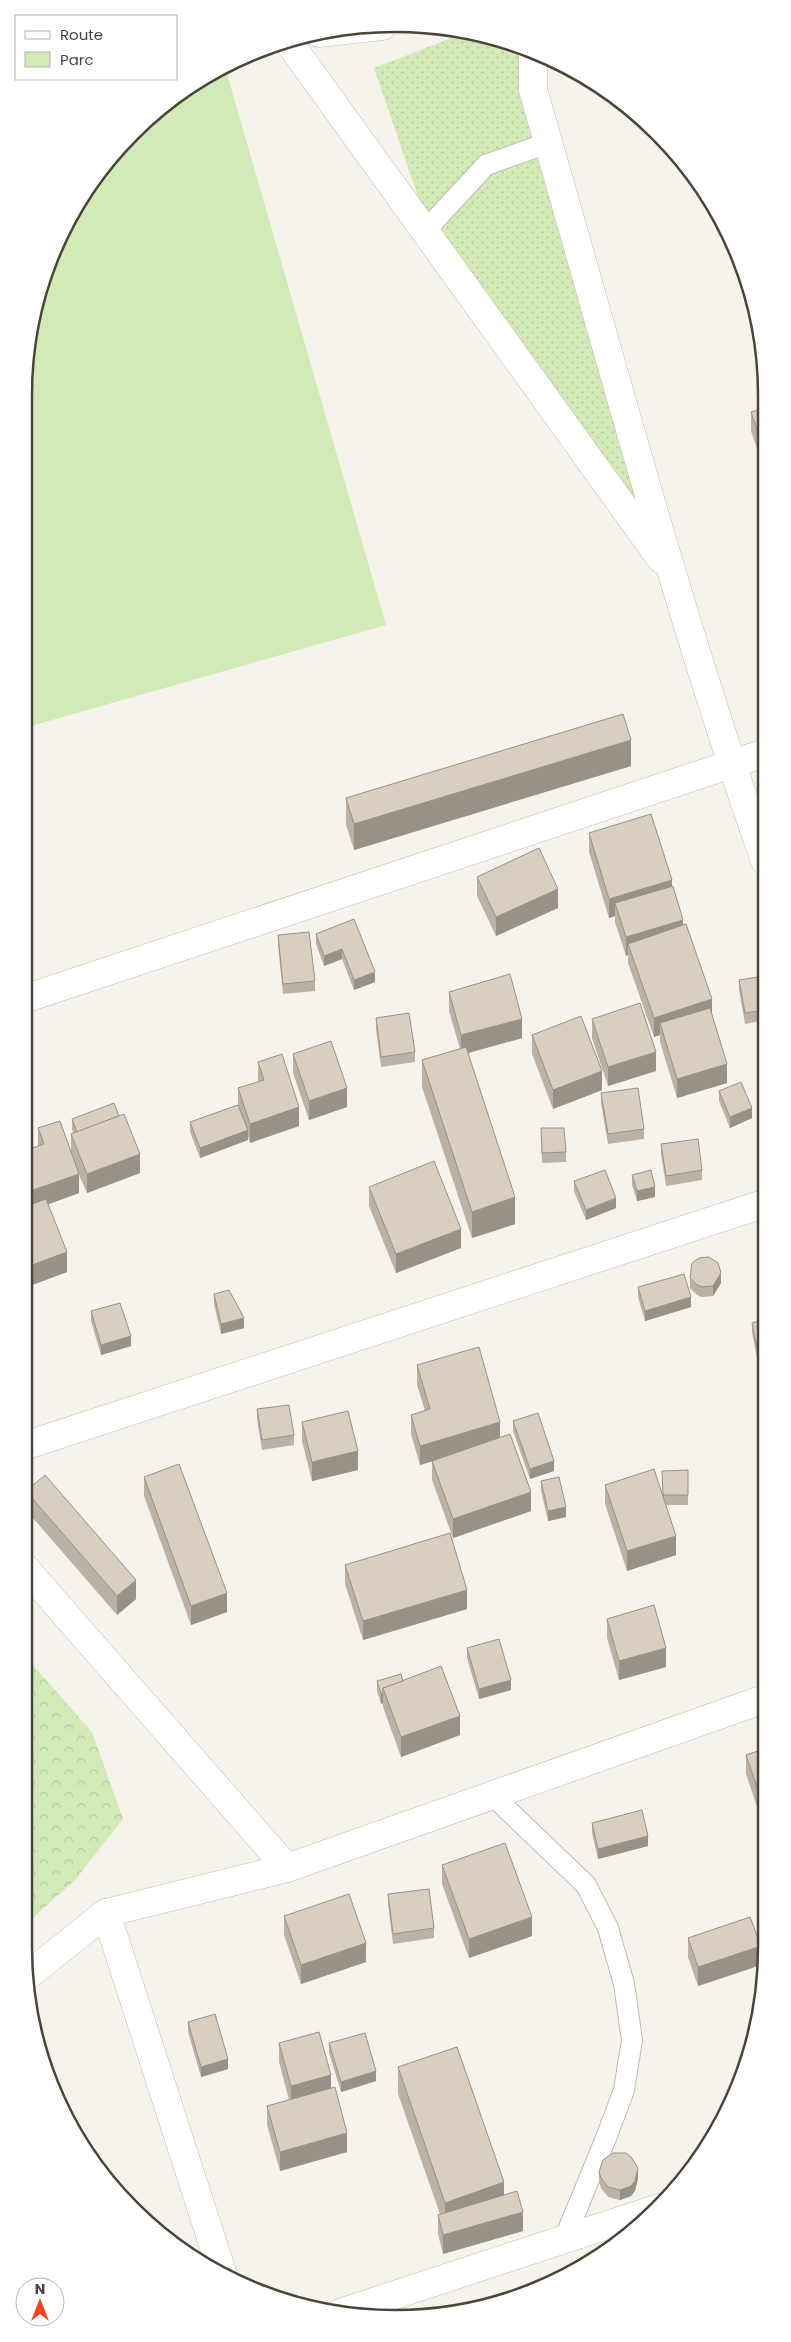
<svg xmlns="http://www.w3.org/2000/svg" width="791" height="2342" font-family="Poppins,sans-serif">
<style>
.grass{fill:url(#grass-dots)}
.forest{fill:url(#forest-crowns)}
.green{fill:#d2eab5}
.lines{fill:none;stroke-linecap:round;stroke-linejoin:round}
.lane-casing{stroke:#c2bbae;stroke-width:22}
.street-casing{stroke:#c2bbae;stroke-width:29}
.lane{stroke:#fff;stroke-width:20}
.street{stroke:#fff;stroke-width:28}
.wall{fill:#bab2a6}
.shaded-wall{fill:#979187}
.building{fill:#d8cfc1;stroke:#979187}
.rim{fill:none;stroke:#4b4439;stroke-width:2.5}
</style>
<defs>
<pattern id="grass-dots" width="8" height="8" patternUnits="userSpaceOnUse" patternTransform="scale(1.25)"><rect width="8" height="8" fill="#d2eab5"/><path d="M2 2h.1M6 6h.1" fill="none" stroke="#b6ca9c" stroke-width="1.8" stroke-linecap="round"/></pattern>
<pattern id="forest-crowns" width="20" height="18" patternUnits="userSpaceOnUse" patternTransform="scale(1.25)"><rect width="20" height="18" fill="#d2eab5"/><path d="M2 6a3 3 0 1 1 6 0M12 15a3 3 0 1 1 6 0" fill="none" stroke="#b6ca9c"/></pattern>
</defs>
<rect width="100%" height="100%" fill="#f6f3ec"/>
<!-- grass -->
<polygon class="grass" points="467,32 491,36 533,54 672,574 424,214 374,68"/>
<!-- forest -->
<polygon class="forest" points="24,1655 92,1732 123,1819 75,1880 24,1926"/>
<!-- green -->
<polygon class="green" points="225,67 386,625 24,728 24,396 36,300 62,231 100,169 150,116 209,74"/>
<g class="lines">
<!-- lane casing -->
<g class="lane-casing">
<g id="lane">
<polyline points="425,231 486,165 548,143"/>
<polyline points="492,1795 586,1885 608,1928 624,1984 632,2040 624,2090 606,2138 564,2240"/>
</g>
</g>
<!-- street casing -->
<g class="street-casing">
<g id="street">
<polyline points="319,33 382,26"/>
<polyline points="288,41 661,559"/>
<path d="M533,54V90C608,348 676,608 765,861"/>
<polyline points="24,999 765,753"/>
<polyline points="24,1446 766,1203"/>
<polyline points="24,1567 287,1868"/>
<polyline points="106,1913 223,2275"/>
<polyline points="27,1976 106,1913 287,1868 767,1698"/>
<polyline points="340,2313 659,2208"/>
</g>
</g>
<!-- lane -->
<use href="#lane" class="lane"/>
<!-- street -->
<use href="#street" class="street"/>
</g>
<!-- wall -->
<g class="wall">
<polygon points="764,408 764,469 751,431 751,412"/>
<polygon points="631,766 354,850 346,825 346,798"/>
<polygon points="589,833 672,887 683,926 712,1014 727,1083 677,1098 660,1042 660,1035 654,1037 628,963 628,955 626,956 615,922 615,916 609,918 589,852"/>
<polygon points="477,877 558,908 496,936 477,896"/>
<polygon points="354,919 375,982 354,990 342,959 324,966 316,944 316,934"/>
<polygon points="278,935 315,981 315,991 283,994 278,945"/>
<polygon points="765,976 765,1020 745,1024 739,990 739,980"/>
<polygon points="449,992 522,1038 468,1053 515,1224 472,1238 422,1087 422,1060 460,1049 449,1011"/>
<polygon points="376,1018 415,1052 415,1062 381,1067 376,1028"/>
<polygon points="592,1019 656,1071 608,1086 592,1038"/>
<polygon points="532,1035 602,1090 553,1109 532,1054"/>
<polygon points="293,1054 347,1107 309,1120 293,1073"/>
<polygon points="258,1062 299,1126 250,1143 248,1136 248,1140 200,1158 190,1132 190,1122 238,1105 238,1088 258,1082"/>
<polygon points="719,1091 752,1118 730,1128 719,1101"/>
<polygon points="601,1093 644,1129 644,1139 608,1144 601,1103"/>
<polygon points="72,1119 140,1173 87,1193 79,1175 79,1193 48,1204 67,1272 24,1288 24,1207 32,1204 24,1184 24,1151 38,1146 38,1128 71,1152 71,1134 73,1133 72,1129"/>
<polygon points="541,1128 566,1152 566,1162 542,1163"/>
<polygon points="661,1144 702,1170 702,1180 666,1186 661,1154"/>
<polygon points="632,1175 655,1197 637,1201 632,1185"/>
<polygon points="574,1181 616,1208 586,1220 574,1191"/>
<polygon points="369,1187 461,1248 396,1273 369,1206"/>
<polygon points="690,1278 721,1283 713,1296 702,1297 697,1295 690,1288"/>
<polygon points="638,1287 691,1307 645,1321 638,1297"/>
<polygon points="214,1294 244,1328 221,1334 214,1304"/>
<polygon points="91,1311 131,1346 101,1355 91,1321"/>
<polygon points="766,1319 766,1366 759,1368 752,1333 752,1323"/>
<polygon points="417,1365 500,1437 531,1511 453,1538 432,1480 432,1461 420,1465 411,1434 411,1415 425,1411 417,1385"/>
<polygon points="257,1409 294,1435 294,1445 262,1450 257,1419"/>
<polygon points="513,1421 554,1471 530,1479 513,1431"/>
<polygon points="302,1422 358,1470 312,1481 302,1441"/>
<polygon points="688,1470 688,1505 666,1505 676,1555 627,1571 605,1504 605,1485 662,1496"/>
<polygon points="144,1477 227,1612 191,1625 144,1496"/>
<polygon points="541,1481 566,1517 548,1521 541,1491"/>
<polygon points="26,1491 136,1599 117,1615 26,1510"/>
<polygon points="345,1565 467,1609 363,1640 345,1584"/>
<polygon points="607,1619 666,1667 619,1680 607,1638"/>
<polygon points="467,1648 511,1690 479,1699 467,1658"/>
<polygon points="377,1681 403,1681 460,1735 401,1757 383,1707 383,1703 381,1704 377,1691"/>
<polygon points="767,1748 767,1836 746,1774 746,1755"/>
<polygon points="592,1823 648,1846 598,1859 592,1833"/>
<polygon points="442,1865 532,1936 469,1958 442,1884"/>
<polygon points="388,1894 434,1928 434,1938 393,1944 388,1904"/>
<polygon points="284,1916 366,1962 301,1984 284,1935"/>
<polygon points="688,1938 761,1965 698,1986 688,1957"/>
<polygon points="188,2022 228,2069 201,2077 188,2032"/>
<polygon points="279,2043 331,2089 347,2152 280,2171 267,2125 267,2106 289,2100 279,2062"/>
<polygon points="329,2043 376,2081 341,2092 329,2053"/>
<polygon points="398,2067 504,2195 523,2231 443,2254 438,2234 438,2215 440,2214 398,2094"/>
<polygon points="599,2172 638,2178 635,2191 631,2196 620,2200 608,2197 601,2188 599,2182"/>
</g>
<!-- shaded-wall -->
<g class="shaded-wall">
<polygon points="631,740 631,766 354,850 354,824"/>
<polygon points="672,880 672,899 615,903 615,916 609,918 609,899"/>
<polygon points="558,889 558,908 496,936 496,917"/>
<polygon points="683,920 683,940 628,944 628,955 626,956 626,937"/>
<polygon points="342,949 342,959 324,966 324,956"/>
<polygon points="375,972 375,982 354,990 354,980"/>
<polygon points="712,999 712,1018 660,1023 660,1035 654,1037 654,1018"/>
<polygon points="522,1019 522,1038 461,1055 461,1035"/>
<polygon points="656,1052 656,1071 608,1086 608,1067"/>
<polygon points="727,1064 727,1083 677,1098 677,1079"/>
<polygon points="602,1071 602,1090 553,1109 553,1090"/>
<polygon points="347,1088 347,1107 309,1120 309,1101"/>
<polygon points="299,1107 299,1126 250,1143 250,1124"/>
<polygon points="752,1108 752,1118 730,1128 730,1117"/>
<polygon points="248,1130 248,1140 200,1158 200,1148"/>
<polygon points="140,1154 140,1173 87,1193 87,1174"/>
<polygon points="79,1174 79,1193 33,1210 33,1190"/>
<polygon points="655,1187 655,1197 637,1201 637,1191"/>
<polygon points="515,1197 515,1224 472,1238 472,1212"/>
<polygon points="616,1198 616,1208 586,1220 586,1210"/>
<polygon points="461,1229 461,1248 396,1273 396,1254"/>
<polygon points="67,1252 67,1272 24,1288 24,1268"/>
<polygon points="721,1273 721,1283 713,1296 713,1286"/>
<polygon points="691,1297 691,1307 645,1321 645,1311"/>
<polygon points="244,1318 244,1328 221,1334 221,1324"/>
<polygon points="131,1336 131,1346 101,1355 101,1345"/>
<polygon points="766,1356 766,1366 759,1368 759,1358"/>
<polygon points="500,1422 500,1441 420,1465 420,1446"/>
<polygon points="358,1451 358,1470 312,1481 312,1462"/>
<polygon points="554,1461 554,1471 530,1479 530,1469"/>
<polygon points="531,1492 531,1511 453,1538 453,1519"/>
<polygon points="566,1507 566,1517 548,1521 548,1511"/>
<polygon points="676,1536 676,1555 627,1571 627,1551"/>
<polygon points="136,1580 136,1599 117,1615 117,1596"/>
<polygon points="467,1590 467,1609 363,1640 363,1621"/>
<polygon points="227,1593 227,1612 191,1625 191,1606"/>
<polygon points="666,1648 666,1667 619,1680 619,1661"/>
<polygon points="511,1680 511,1690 479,1699 479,1689"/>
<polygon points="383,1693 383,1703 381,1704 381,1694"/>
<polygon points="460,1716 460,1735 401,1757 401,1737"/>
<polygon points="648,1836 648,1846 598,1859 598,1849"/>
<polygon points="532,1917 532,1936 469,1958 469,1939"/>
<polygon points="366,1943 366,1962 301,1984 301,1965"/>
<polygon points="761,1946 761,1965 698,1986 698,1967"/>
<polygon points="228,2059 228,2069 201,2077 201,2067"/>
<polygon points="376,2071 376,2081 341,2092 341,2082"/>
<polygon points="331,2075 331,2094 291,2105 291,2086"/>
<polygon points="347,2133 347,2152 280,2171 280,2152"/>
<polygon points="638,2168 638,2178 635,2191 631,2196 620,2200 620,2190"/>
<polygon points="504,2182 504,2209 445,2229 445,2203"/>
<polygon points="523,2212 523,2231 443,2254 443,2235"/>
</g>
<!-- building -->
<g class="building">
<polygon points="764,408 764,450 751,412"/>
<polygon points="623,714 631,740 354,824 346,798"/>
<polygon points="651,814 672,880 609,899 589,833"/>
<polygon points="539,848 558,889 496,917 477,877"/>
<polygon points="673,886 683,920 626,937 615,903"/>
<polygon points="354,919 375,972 354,980 342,949 324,956 316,934"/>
<polygon points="686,924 712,999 654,1018 628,944"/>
<polygon points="309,932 315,981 283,984 278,935"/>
<polygon points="510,974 522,1019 461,1035 449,992"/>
<polygon points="765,976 765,1010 745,1013 739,980"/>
<polygon points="640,1003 656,1052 608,1067 592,1019"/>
<polygon points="710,1008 727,1064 677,1079 660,1023"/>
<polygon points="409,1013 415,1052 381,1057 376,1018"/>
<polygon points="581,1016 602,1071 553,1090 532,1035"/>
<polygon points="331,1041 347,1088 309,1101 293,1054"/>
<polygon points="466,1047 515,1197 472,1212 422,1060"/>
<polygon points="282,1054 299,1107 250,1124 238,1088 264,1080 258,1062"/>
<polygon points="741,1082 752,1108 730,1117 719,1091"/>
<polygon points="638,1088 644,1129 608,1134 601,1093"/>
<polygon points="114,1103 119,1116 77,1132 72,1119"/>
<polygon points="238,1105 248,1130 200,1148 190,1122"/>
<polygon points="124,1114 140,1154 87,1174 71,1134"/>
<polygon points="60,1121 79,1174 33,1190 24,1165 24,1151 44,1144 38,1128"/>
<polygon points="541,1128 564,1128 566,1152 542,1153"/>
<polygon points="698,1139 702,1170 666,1176 661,1144"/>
<polygon points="434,1161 461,1229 396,1254 369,1187"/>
<polygon points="605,1170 616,1198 586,1210 574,1181"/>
<polygon points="651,1170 655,1187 637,1191 632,1175"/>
<polygon points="46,1199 67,1252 24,1268 24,1207"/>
<polygon points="709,1257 718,1263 721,1273 713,1286 702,1287 697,1285 690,1278 692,1263 699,1258"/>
<polygon points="684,1274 691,1297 645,1311 638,1287"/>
<polygon points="229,1290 244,1318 221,1324 214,1294"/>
<polygon points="120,1303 131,1336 101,1345 91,1311"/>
<polygon points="766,1319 766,1356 759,1358 752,1323"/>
<polygon points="479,1347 500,1422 420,1446 411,1415 430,1409 417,1365"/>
<polygon points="289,1405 294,1435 262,1440 257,1409"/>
<polygon points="348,1411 358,1451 312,1462 302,1422"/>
<polygon points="538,1413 554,1461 530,1469 513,1421"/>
<polygon points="510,1434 531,1492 453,1519 432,1461"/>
<polygon points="179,1464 227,1593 191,1606 144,1477"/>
<polygon points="654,1469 676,1536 627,1551 605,1485"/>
<polygon points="688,1470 688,1495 663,1495 662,1471"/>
<polygon points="45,1475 136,1580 117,1596 26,1491"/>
<polygon points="559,1477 566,1507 548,1511 541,1481"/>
<polygon points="450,1533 467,1590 363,1621 345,1565"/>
<polygon points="654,1605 666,1648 619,1661 607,1619"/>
<polygon points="499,1639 511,1680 479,1689 467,1648"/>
<polygon points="441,1666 460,1716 401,1737 383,1688"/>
<polygon points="401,1674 403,1681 383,1688 383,1693 381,1694 377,1681"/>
<polygon points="767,1748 767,1816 746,1755"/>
<polygon points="642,1810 648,1836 598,1849 592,1823"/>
<polygon points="505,1843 532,1917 469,1939 442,1865"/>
<polygon points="429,1889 434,1928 393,1934 388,1894"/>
<polygon points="349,1894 366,1943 301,1965 284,1916"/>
<polygon points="750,1917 761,1946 698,1967 688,1938"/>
<polygon points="215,2014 228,2059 201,2067 188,2022"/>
<polygon points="319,2032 331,2075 291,2086 279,2043"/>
<polygon points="365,2033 376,2071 341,2082 329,2043"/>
<polygon points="457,2047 504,2182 445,2203 398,2067"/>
<polygon points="335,2087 347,2133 280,2152 267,2106"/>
<polygon points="613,2153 626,2153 631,2157 638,2168 635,2181 631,2186 620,2190 608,2187 601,2178 599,2172 603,2160"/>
<polygon points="517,2191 523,2212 443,2235 438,2215"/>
</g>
<!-- crop -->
<path d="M0 0H791V2342H0ZM395 32H395A363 363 0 0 1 758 395V1947A363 363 0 0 1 395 2310H395A363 363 0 0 1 32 1947V395A363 363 0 0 1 395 32Z" fill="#fff" fill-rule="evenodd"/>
<path class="rim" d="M395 32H395A363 363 0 0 1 758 395V1947A363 363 0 0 1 395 2310H395A363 363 0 0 1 32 1947V395A363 363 0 0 1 395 32Z"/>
<!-- legend -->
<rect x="15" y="15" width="162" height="65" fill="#ffffff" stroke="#b7b4b0"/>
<rect x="25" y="31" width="25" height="8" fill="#ffffff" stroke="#b7b4b0"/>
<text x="60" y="40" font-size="15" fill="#4b4439">Route</text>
<rect x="25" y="52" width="25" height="15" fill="#d2eab5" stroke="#b7b4b0"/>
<text x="60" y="65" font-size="15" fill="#4b4439">Parc</text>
<!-- north arrow -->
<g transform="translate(40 2302)"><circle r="24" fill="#ffffff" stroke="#b7b4b0"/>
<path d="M0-4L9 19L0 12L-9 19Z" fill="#fc3f1d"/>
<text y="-8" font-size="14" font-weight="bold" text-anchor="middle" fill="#4b4439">N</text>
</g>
</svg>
